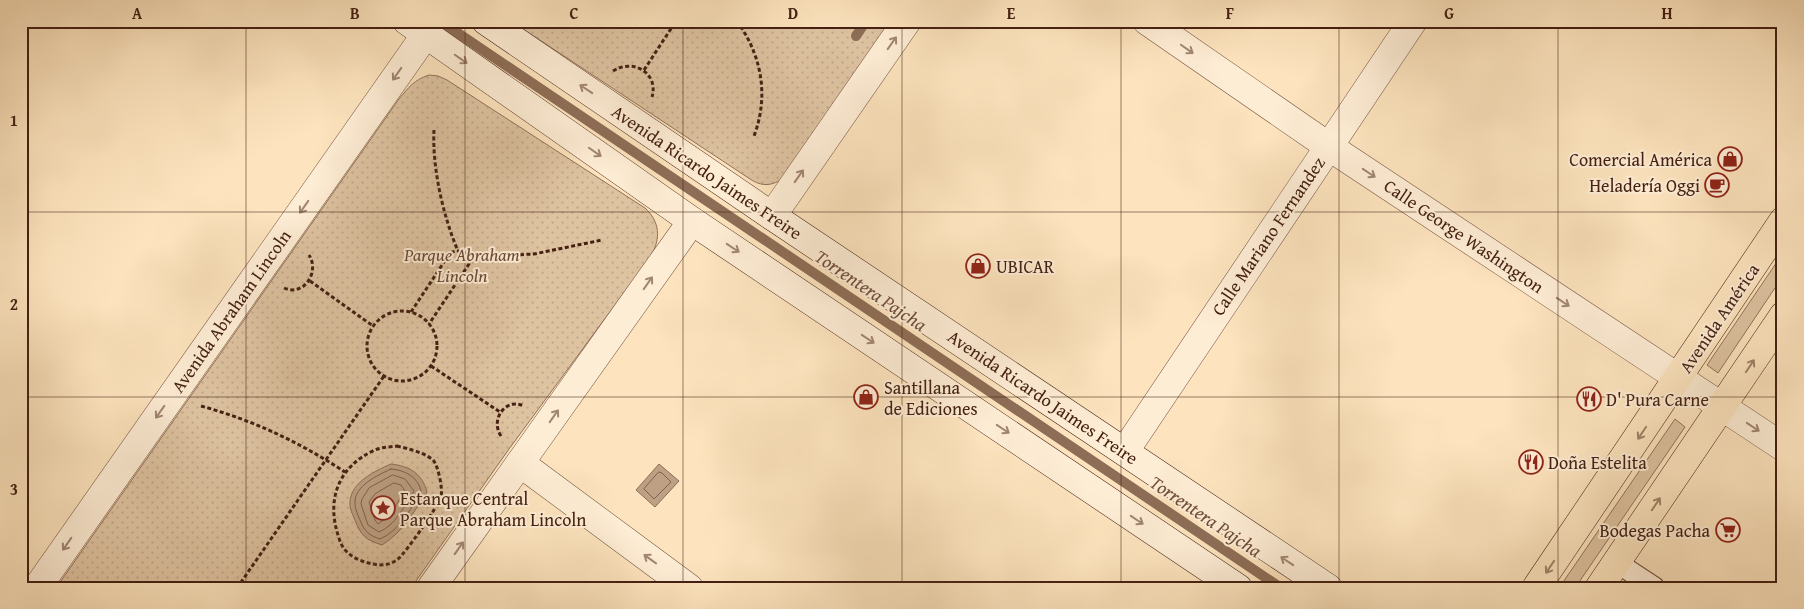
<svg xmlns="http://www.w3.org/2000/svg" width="1804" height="609" font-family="'Gentium Book Plus',serif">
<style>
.green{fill:#dec3a1;stroke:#91725a}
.park{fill:url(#park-dots);stroke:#91725a}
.water{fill:#bea184;stroke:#8d6d56}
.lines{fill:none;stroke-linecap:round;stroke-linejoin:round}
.shore{stroke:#81604b;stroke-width:1}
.stream{stroke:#8d6d56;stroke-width:10}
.service-casing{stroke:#72513d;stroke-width:22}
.minor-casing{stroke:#72513d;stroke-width:29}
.tertiary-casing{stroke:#72513d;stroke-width:29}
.secondary-casing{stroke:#442012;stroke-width:29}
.primary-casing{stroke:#442012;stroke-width:29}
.path{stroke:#442012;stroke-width:3;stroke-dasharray:4 2.5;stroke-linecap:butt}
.service{stroke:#feedd5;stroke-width:20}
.minor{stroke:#feedd5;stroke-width:28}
.tertiary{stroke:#feedd5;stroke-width:28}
.secondary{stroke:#feedd5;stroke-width:28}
.primary{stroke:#fde4be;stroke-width:28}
.oneway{stroke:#a18674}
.oneway2{stroke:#a08268}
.grid{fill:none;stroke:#442012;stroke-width:1;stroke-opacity:0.55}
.labels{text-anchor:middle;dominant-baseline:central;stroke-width:4;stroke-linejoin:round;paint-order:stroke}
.poi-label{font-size:18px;fill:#442012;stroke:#feedd5;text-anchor:start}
.street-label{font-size:18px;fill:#442012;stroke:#feedd5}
.park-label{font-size:18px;font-style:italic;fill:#6a4936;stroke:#feedd5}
.water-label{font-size:19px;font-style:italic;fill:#6f4d3a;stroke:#feedd5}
.neatline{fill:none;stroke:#442012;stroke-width:2}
.grid-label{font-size:16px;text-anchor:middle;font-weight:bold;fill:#442012}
</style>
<defs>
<pattern id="park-dots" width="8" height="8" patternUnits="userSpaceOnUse" patternTransform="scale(1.25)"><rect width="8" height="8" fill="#dec3a1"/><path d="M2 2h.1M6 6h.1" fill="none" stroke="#c0a78a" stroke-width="1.8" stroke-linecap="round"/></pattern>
</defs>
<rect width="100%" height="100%" fill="#fde4be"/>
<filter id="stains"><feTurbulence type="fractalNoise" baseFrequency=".004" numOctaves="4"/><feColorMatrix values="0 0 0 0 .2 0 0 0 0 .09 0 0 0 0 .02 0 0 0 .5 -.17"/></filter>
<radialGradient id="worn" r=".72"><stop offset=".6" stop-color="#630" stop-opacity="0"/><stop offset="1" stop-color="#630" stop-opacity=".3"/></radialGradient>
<!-- green -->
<g class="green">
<polygon points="1783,253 1783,276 1718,373 1707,365"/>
<polygon points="1675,419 1685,427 1575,588 1559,588"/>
</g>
<!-- park -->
<g class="park">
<path d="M511,21H892L784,178C772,186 762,187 750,179Z"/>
<path d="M429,75L438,76L447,80L645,208C660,222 661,238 651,256L509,449L411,588H56L399,99C409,87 414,80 429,75Z"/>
</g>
<!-- water -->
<g class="water">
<path d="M391,464C409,466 422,473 427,492C413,513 403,532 382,545C366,540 361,536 355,520C353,515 349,508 350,502C351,482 375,471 391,464Z"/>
<polygon points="659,464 679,481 655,507 636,490"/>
</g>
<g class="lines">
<!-- shore -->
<g class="shore">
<path d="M391,469C405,470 418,477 421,491C411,509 399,531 380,539C370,536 364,531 361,522C358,516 355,509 355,503C354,486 378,475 391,469Z"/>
<polygon points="659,472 662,473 671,482 654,499 644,489"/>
<path d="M393,475L405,479L414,491C405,505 395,526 379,532L368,525L361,504L362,499L369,488Z"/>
<polygon points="394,483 401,485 405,491 389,516 378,524 375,520 369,502 375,494"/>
</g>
<!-- stream -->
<g class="stream">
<polyline points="440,21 1281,588"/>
<polyline points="856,36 866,21"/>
</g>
<!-- service casing -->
<g class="service-casing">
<polyline id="service" points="1616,562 1654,587"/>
</g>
<!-- minor casing -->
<g class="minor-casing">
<g id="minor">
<polyline points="1147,21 1328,146 1783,447"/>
<polyline points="772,216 907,21"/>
<polyline points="1125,451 1413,21"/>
<polyline points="520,463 689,588"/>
</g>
</g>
<!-- tertiary casing -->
<g class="tertiary-casing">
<g id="tertiary">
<polyline points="37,588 426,34"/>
<polyline points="431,588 692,221"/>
</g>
</g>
<!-- secondary casing -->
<g class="secondary-casing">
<g id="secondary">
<polyline points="407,21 692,221 1238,588"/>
<polyline points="486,21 772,216 1328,588"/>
</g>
</g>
<!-- primary casing -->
<g class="primary-casing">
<g id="primary">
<polyline points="1536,588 1783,221"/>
<polyline points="1599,588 1783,316"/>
</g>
</g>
<!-- path -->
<g class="path">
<path d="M737,21C762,56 769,96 754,136"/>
<polyline points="644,70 676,21"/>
<path d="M613,71C633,58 659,73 652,97"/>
<path d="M434,130C432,167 443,216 458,251"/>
<polyline points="468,257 534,254 602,240"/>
<polyline points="310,281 373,326"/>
<path d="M284,288C304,297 320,272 309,255"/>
<circle cx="402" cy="346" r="35"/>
<path d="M411,312L450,253C461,248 469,253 469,264L429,324"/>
<polyline points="431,366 500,412"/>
<path d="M201,406C255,421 299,442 345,472"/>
<path d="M501,436C490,420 505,397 524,406"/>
<path d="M397,446C409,449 423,452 433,460C438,465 443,489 441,496C440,504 404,555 398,559C387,568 374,565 362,561C351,557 342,550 339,538C326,501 337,467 375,450C382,447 390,447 397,446Z"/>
<polyline points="237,588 384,376"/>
</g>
<!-- service -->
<use href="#service" class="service"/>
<!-- minor -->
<use href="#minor" class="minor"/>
<!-- tertiary -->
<use href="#tertiary" class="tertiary"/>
<!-- secondary -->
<use href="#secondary" class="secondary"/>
<!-- primary -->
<use href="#primary" class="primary"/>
</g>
<!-- one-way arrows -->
<defs><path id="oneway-shaft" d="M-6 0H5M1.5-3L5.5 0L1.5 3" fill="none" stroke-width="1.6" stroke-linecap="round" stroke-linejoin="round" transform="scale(1.25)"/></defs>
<g class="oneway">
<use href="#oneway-shaft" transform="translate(892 43) rotate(-55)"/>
<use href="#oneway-shaft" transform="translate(1187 49) rotate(35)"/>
<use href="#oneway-shaft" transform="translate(461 59) rotate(35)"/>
<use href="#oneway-shaft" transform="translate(397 74) rotate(125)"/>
<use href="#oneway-shaft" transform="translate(586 89) rotate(-146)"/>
<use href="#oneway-shaft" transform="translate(595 152) rotate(35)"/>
<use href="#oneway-shaft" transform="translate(1369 173) rotate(34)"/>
<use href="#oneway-shaft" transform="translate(799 176) rotate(-55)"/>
<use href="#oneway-shaft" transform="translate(304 207) rotate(125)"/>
<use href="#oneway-shaft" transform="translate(733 248) rotate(34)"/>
<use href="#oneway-shaft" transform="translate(648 283) rotate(-55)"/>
<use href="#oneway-shaft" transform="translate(1563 302) rotate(34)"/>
<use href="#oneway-shaft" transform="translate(868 339) rotate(34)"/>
<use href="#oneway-shaft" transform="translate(160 412) rotate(125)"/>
<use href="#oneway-shaft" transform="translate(554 416) rotate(-55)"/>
<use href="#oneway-shaft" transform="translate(1753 427) rotate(34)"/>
<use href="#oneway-shaft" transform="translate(1003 429) rotate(34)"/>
<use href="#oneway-shaft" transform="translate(1137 520) rotate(34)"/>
<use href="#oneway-shaft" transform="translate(67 544) rotate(125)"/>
<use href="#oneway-shaft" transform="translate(459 548) rotate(-55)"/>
<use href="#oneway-shaft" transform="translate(650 559) rotate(-144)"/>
<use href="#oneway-shaft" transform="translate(1287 561) rotate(-146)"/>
</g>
<g class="oneway2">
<use href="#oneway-shaft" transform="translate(1750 366) rotate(-56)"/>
<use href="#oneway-shaft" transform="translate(1642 433) rotate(124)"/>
<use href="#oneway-shaft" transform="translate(1656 504) rotate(-56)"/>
<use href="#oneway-shaft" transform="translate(1550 567) rotate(124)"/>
</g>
<!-- grid -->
<path class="grid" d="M246,21V588M465,21V588M683,21V588M902,21V588M1121,21V588M1339,21V588M1558,21V588M21,212H1783M21,397H1783"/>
<!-- icons -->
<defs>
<g id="shop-ring" transform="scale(1.25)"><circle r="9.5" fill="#feedd5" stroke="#8f2418" stroke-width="1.5"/><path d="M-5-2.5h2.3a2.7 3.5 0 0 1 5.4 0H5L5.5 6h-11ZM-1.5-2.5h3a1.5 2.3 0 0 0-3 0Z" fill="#8f2418"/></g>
<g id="cafe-ring" transform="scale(1.25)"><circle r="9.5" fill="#feedd5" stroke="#8f2418" stroke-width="1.5"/><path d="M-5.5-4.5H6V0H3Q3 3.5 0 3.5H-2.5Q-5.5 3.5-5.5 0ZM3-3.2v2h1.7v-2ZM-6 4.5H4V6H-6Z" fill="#8f2418"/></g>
<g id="restaurant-ring" transform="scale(1.25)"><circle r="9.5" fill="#feedd5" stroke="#8f2418" stroke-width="1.5"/><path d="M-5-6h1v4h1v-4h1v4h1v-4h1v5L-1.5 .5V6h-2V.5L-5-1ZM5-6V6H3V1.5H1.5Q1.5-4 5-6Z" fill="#8f2418"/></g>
<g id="sight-ring" transform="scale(1.25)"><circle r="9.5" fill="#feedd5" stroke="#8f2418" stroke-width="1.5"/><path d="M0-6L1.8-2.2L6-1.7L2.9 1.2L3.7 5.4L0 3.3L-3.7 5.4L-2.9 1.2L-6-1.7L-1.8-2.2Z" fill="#8f2418"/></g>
<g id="supermarket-ring" transform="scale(1.25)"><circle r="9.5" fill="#feedd5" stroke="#8f2418" stroke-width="1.5"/><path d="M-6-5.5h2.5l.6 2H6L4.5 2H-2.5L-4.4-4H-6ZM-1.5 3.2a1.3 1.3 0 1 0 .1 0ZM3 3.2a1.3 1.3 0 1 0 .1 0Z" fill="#8f2418"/></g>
</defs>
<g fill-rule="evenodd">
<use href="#shop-ring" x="1730" y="159"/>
<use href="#cafe-ring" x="1717" y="185"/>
<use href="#shop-ring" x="978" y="266"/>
<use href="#shop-ring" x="866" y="397"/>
<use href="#restaurant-ring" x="1589" y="399"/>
<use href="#restaurant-ring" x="1531" y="462"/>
<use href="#sight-ring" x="383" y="508"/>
<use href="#supermarket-ring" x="1728" y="530"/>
</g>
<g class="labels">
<!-- poi labels -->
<g class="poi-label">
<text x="1712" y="159" text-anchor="end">Comercial América</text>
<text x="1700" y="185" text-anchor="end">Heladería Oggi</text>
<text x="996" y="266">UBICAR</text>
<text x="884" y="387">Santillana<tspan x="884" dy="21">de Ediciones</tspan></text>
<text x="1606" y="399">D' Pura Carne</text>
<text x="1548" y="462">Doña Estelita</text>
<text x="400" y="498">Estanque Central<tspan x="400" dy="21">Parque Abraham Lincoln</tspan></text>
<text x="1710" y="530" text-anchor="end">Bodegas Pacha</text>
</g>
<!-- street labels -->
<g class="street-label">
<text transform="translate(707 172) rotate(34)">Avenida Ricardo Jaimes Freire</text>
<text transform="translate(1268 236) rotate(-56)">Calle Mariano Fernandez</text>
<text transform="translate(1464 236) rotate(34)">Calle George Washington</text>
<text transform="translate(231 311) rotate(-55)">Avenida Abraham Lincoln</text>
<text transform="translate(1719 318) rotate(-56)">Avenida América</text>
<text transform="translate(1043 397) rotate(34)">Avenida Ricardo Jaimes Freire</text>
</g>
<!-- park labels -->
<g class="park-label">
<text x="462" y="254">Parque Abraham<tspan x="462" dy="21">Lincoln</tspan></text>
</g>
<!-- water labels -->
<g class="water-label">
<text transform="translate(871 290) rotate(34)">Torrentera Pajcha</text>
<text transform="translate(1206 516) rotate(34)">Torrentera Pajcha</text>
</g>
</g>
<!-- margin -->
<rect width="1804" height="609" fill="none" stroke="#fde4be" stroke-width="55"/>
<rect x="28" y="28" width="1748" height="554" class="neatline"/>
<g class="grid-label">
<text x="137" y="19">A</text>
<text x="355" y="19">B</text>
<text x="574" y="19">C</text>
<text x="793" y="19">D</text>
<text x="1011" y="19">E</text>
<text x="1230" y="19">F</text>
<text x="1449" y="19">G</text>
<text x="1667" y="19">H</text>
<text x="14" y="126">1</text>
<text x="14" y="310">2</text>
<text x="14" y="495">3</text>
</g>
<rect width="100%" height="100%" filter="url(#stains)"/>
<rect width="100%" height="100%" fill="url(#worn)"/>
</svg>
